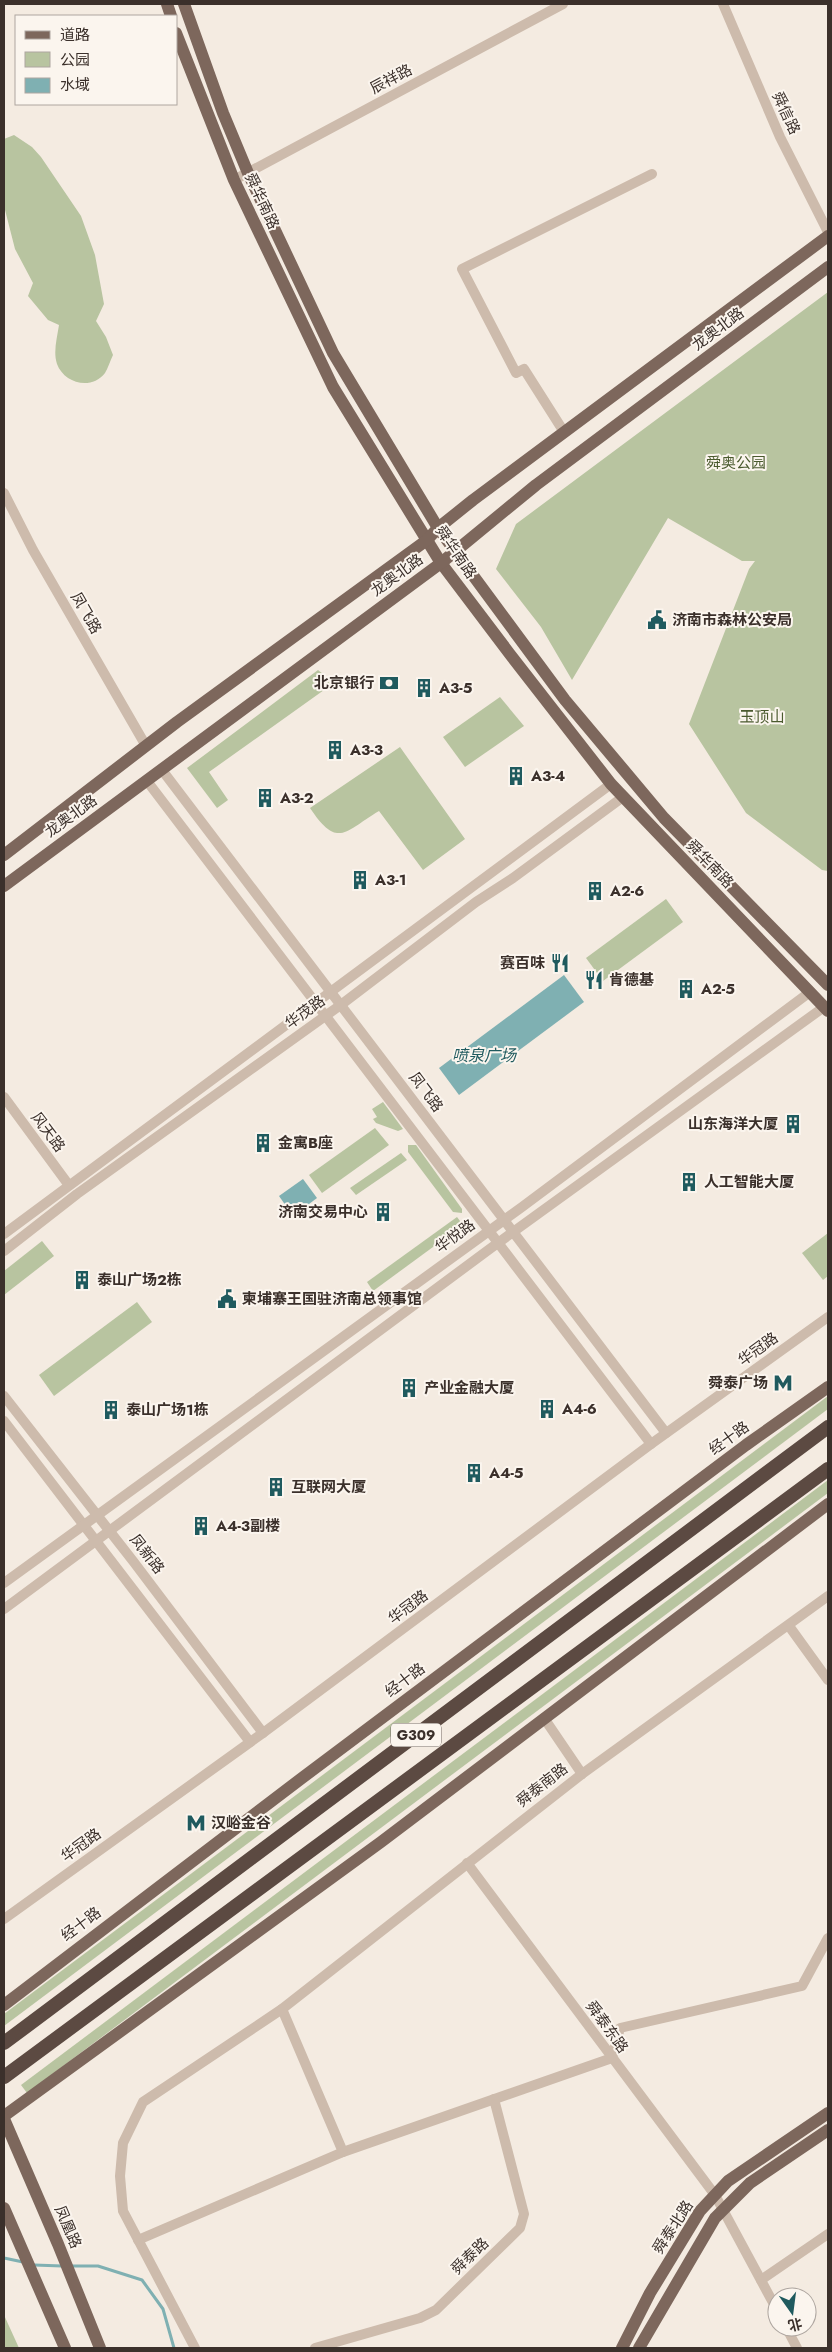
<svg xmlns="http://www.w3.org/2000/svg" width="832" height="2352" font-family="Jost,'Noto Sans SC',sans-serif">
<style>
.green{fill:#b8c4a0}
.water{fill:#7fb0b2}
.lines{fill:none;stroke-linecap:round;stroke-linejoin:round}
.stream{stroke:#7fb0b2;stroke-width:3}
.minor{stroke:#cdbbac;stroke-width:10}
.major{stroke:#7d675c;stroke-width:12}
.highway{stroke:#5c4a42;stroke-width:14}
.labels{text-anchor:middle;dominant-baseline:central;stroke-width:4;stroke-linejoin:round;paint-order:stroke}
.shield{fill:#fbf5ee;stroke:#756b66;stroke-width:1}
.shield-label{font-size:14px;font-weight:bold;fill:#3b302b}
.street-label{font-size:15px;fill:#3b302b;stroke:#fbf5ee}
.park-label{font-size:15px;fill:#4a5a2e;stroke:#fbf5ee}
.poi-label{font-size:15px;font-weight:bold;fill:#3b302b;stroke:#fbf5ee;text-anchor:start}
.water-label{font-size:16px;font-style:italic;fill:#1f5a5e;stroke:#fbf5ee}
</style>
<rect width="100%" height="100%" fill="#f4ebe1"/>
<!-- green -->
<g class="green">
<path d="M14,135L32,147L41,157L81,216L95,255L104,304L96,321L106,337L113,355C110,361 108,368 105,373C91,391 64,383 57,364C53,352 57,338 59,325L48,320L28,296L33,283L15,249L4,206V139Z"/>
<polygon points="828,292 828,871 822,870 746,813 689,724 749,569 755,561 742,561 668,518 572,680 541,627 496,569 516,524"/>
<polygon points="318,670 323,674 331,685 209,772 228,800 217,808 187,768"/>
<polygon points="500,697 524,726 465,767 443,737"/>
<path d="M400,747L465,839L423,870L379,811C345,831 338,850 310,808Z"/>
<polygon points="666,899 683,922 603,981 586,958"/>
<polygon points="383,1102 403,1129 398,1131 376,1123 373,1119 377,1117 372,1109"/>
<polygon points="375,1128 389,1145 322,1193 309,1175"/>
<polygon points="408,1145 416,1145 462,1209 462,1213 453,1212 408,1152"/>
<polygon points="401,1153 407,1160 356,1195 350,1188"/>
<polygon points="457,1217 463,1225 373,1291 367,1282"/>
<polygon points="828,1233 828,1276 823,1280 802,1253"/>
<polygon points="42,1241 54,1256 4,1295 4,1271"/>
<polygon points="137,1302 152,1322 54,1396 39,1375"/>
<polygon points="828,1396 828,1409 4,2026 4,2014"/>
<polygon points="828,1480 828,1493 27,2093 21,2085"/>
<polygon points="4,2315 19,2348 4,2348"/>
</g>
<!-- water -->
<g class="water">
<polygon points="564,975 584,1002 459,1095 439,1068"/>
<polygon points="303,1179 317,1198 293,1216 279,1196"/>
</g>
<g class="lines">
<!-- stream -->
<g class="stream">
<polyline points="4,2258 23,2262"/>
<polyline points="34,2265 62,2266"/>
<polyline points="71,2266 98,2266 142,2280 163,2309 174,2348"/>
</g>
<!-- minor -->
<g class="minor">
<polyline points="723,4 780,137 828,232"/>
<polyline points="234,180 563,4"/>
<polyline points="564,432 524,369 516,373 462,269 652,174"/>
<polyline points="4,493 33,550 146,746"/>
<polyline points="162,770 666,1433"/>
<polyline points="147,781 651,1444"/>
<polyline points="4,1097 68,1184"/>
<polyline points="4,1234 611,784"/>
<polyline points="4,1251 77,1194 342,1004 476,902 513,878 623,797"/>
<polyline points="4,1396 133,1561 263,1733"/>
<polyline points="4,1421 250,1742"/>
<polyline points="4,1583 522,1207 810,992"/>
<polyline points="4,1609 491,1248 824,1007"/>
<polyline points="789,1626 828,1680"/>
<polyline points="544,1718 582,1774"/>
<polyline points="467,1863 715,2195 777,2310"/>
<polyline points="4,1919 263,1733 651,1444 828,1317"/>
<polyline points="282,2009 343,2152 612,2058 620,2028 802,1986 828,1938"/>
<polyline points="138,2240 343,2152"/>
<polyline points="761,2280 828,2234"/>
<polyline points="786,2327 797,2348"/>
<polyline points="195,2348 123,2211 120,2176 123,2143 143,2102 282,2009 582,1774 828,1596"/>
<polyline points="315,2348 420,2318 436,2310 520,2228 524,2214 494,2099"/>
</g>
<!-- major -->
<g class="major">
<polyline points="167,4 171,16"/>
<polyline points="184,4 223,113 248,173 333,353 438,528 565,700 664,818 828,985"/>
<polyline points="176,33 234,180 333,387 441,563 509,653 611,784 828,1011"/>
<polyline points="4,855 177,722 427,540 438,528 473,500 828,236"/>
<polyline points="4,886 441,563 536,485 828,267"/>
<polyline points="4,2005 302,1778 746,1445 828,1387"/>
<polyline points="4,2116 381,1842 828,1504"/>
<polyline points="4,2119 58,2244 100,2348"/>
<polyline points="4,2208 65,2348"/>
<polyline points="622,2348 650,2293 700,2211 728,2181 828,2113"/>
<polyline points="639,2348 715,2218 750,2183 828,2130"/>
</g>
<!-- highway -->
<g class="highway">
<polyline points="4,2043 828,1427"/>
<polyline points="4,2077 828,1469"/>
</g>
</g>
<!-- icons -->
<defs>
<g id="civic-bare" transform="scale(1.5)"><path d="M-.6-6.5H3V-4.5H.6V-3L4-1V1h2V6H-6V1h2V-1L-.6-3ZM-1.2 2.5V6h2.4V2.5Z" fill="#1f5a5e" stroke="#fbf5ee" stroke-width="2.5" paint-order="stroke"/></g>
<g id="bank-bare" transform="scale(1.5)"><path d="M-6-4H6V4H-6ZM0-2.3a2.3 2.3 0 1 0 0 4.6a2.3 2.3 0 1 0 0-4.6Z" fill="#1f5a5e" stroke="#fbf5ee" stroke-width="2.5" paint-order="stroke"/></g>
<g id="building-bare" transform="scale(1.5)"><path d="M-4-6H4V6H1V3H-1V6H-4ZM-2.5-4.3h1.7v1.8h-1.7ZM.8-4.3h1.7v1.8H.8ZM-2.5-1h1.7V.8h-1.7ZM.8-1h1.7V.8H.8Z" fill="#1f5a5e" stroke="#fbf5ee" stroke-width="2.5" paint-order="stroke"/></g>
<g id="restaurant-bare" transform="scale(1.5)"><path d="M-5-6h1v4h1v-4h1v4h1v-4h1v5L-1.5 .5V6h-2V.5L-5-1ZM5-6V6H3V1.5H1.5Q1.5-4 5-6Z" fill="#1f5a5e" stroke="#fbf5ee" stroke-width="2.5" paint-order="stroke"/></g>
<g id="metro-bare" transform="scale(1.5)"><path d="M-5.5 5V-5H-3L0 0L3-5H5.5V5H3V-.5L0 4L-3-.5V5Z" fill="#1f5a5e" stroke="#fbf5ee" stroke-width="2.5" paint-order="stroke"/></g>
</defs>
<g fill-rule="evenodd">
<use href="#civic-bare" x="657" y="620"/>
<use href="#bank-bare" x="389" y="683"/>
<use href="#building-bare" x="424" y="688"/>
<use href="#building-bare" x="335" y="750"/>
<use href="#building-bare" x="516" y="776"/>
<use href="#building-bare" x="265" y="798"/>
<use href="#building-bare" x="360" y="880"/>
<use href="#building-bare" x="595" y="891"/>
<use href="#restaurant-bare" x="560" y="963"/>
<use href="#restaurant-bare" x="594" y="980"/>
<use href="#building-bare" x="686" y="989"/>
<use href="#building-bare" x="793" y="1124"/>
<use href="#building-bare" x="263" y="1143"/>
<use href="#building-bare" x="689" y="1182"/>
<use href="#building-bare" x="383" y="1212"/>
<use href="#building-bare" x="82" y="1280"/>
<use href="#civic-bare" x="227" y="1299"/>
<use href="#metro-bare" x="783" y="1383"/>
<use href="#building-bare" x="409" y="1388"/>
<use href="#building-bare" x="547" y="1409"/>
<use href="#building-bare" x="111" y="1410"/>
<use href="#building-bare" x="474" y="1473"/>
<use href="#building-bare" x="276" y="1487"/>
<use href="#building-bare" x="201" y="1526"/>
<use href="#metro-bare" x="196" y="1823"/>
</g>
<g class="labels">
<!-- shield labels -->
<rect class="shield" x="391" y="1723.5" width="50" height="23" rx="4"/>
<g class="shield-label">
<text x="416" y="1735">G309</text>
</g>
<!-- street labels -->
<g class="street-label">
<text transform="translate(391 79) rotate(-28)">辰祥路</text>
<text transform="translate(786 113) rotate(65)">舜信路</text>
<text transform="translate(262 201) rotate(65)">舜华南路</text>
<text transform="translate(718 329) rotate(-37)">龙奥北路</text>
<text transform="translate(456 552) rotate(56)">舜华南路</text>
<text transform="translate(397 575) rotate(-36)">龙奥北路</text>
<text transform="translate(86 613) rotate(60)">凤飞路</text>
<text transform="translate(71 816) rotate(-36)">龙奥北路</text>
<text transform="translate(710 864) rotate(46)">舜华南路</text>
<text transform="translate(305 1012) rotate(-36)">华茂路</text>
<text transform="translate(426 1092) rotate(53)">凤飞路</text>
<text transform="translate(48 1132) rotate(53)">风天路</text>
<text transform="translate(455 1236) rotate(-36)">华悦路</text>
<text transform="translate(758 1349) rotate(-36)">华冠路</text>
<text transform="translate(729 1438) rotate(-36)">经十路</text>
<text transform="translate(147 1554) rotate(52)">凤新路</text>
<text transform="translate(408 1607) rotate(-37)">华冠路</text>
<text transform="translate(405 1680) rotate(-37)">经十路</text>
<text transform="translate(542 1785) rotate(-38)">舜泰南路</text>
<text transform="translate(81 1845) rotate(-36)">华冠路</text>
<text transform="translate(81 1924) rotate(-37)">经十路</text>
<text transform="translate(607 2027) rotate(54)">舜泰东路</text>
<text transform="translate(68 2227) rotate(67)">凤凰路</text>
<text transform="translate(673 2227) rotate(-57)">舜泰北路</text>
<text transform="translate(470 2256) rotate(-44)">舜泰路</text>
</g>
<!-- park labels -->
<g class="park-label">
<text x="736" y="463">舜奥公园</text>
<text x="762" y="717">玉顶山</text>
</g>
<!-- poi labels -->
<g class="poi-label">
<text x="672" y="620">济南市森林公安局</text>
<text x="374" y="683" text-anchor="end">北京银行</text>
<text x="439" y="688">A3-5</text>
<text x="350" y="750">A3-3</text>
<text x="531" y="776">A3-4</text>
<text x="280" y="798">A3-2</text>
<text x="375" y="880">A3-1</text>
<text x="610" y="891">A2-6</text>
<text x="545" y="963" text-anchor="end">赛百味</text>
<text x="609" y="980">肯德基</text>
<text x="701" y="989">A2-5</text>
<text x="778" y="1124" text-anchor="end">山东海洋大厦</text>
<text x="278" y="1143">金寓B座</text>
<text x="704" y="1182">人工智能大厦</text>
<text x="368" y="1212" text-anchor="end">济南交易中心</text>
<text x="97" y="1280">泰山广场2栋</text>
<text x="242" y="1299">柬埔寨王国驻济南总领事馆</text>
<text x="768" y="1383" text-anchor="end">舜泰广场</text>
<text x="424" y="1388">产业金融大厦</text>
<text x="562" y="1409">A4-6</text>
<text x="126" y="1410">泰山广场1栋</text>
<text x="489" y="1473">A4-5</text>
<text x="291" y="1487">互联网大厦</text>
<text x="216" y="1526">A4-3副楼</text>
<text x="211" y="1823">汉峪金谷</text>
</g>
<!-- water labels -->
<g class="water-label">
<text x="484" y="1055">喷泉广场</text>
</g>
</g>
<!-- border -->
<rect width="832" height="2352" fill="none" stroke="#3b302b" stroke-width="10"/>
<!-- legend -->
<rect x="15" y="15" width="162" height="90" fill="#fbf5ee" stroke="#aea6a0"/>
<rect x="25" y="31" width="25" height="8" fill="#7d675c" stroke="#aea6a0"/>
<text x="60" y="40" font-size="15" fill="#3b302b">道路</text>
<rect x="25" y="52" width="25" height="15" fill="#b8c4a0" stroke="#aea6a0"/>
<text x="60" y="65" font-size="15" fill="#3b302b">公园</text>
<rect x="25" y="78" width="25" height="15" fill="#7fb0b2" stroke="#aea6a0"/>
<text x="60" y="90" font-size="15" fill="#3b302b">水域</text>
<!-- north arrow -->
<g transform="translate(792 2312) rotate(166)"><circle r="24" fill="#fbf5ee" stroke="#aea6a0"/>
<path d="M0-4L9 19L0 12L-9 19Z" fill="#1f5a5e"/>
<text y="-8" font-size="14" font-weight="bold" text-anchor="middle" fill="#3b302b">北</text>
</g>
</svg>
